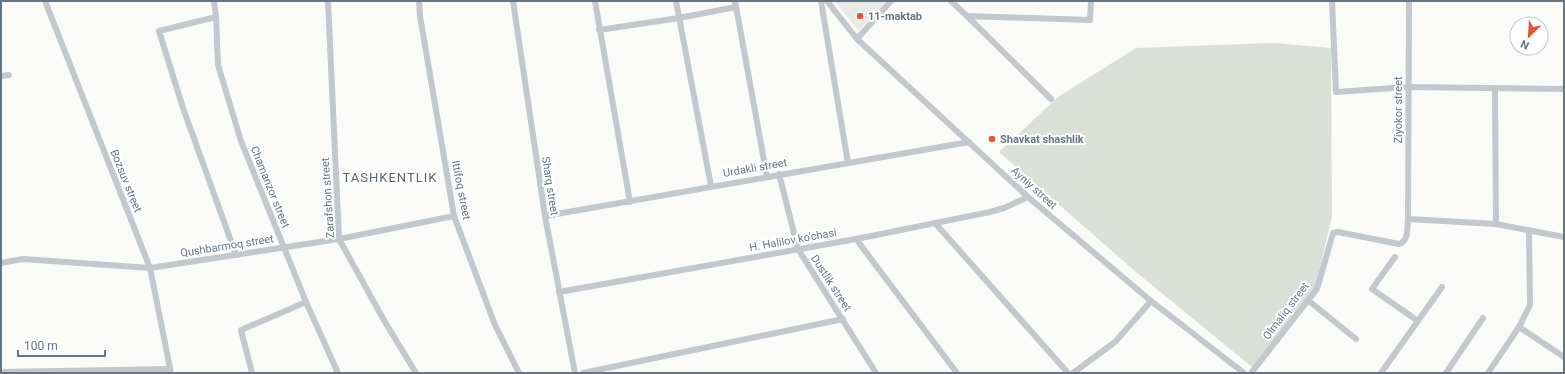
<svg xmlns="http://www.w3.org/2000/svg" width="1565" height="374" font-family="Roboto,sans-serif">
<style>
.built{fill:#e8e9e9}
.green{fill:#dadfd7}
.lines{fill:none;stroke-linecap:round;stroke-linejoin:round}
.minor{stroke:#c3c8cc;stroke-width:6}
.poi-dot{fill:#e4572e;stroke:#fff;stroke-width:1.5}
.labels{text-anchor:middle;dominant-baseline:central;stroke-width:4;stroke-linejoin:round;paint-order:stroke}
.poi-label{font-size:11px;font-weight:bold;fill:#657683;stroke:#fff;text-anchor:start}
.street-label{font-size:11px;fill:#657683;stroke:#fff}
.quarter-label{font-size:13px;letter-spacing:1px;fill:#57646e;stroke:#fff}
</style>
<rect width="100%" height="100%" fill="#fafaf8"/>
<!-- built -->
<polygon class="built" points="834,1 886,1 859,31"/>
<!-- green -->
<polygon class="green" points="1275,43 1331,48 1332,216 1315,289 1252,367 1136,272 999,152 1058,97 1136,48"/>
<g class="lines">
<!-- minor -->
<g class="minor">
<polyline points="45,1 150,268 171,373"/>
<polyline points="214,1 216,17 218,65 241,141 306,302 338,373"/>
<polyline points="328,1 339,239 385,322 416,373"/>
<polyline points="419,1 420,16 454,216 495,325 519,373"/>
<polyline points="513,1 545,216 575,373"/>
<polyline points="595,1 630,202"/>
<polyline points="676,1 711,186"/>
<polyline points="735,1 767,177"/>
<polyline points="821,1 848,163"/>
<polyline points="827,1 857,39 1028,197 1151,301 1244,373"/>
<polyline points="951,1 967,16 1090,20 1091,1"/>
<polyline points="1332,1 1336,92 1408,87 1564,89"/>
<polyline points="967,16 1051,99"/>
<polyline points="216,17 159,31 183,108 236,255"/>
<polyline points="599,30 679,18 736,7"/>
<polyline points="857,39 891,1"/>
<polyline points="1,76 9,75"/>
<polyline points="1495,89 1496,224"/>
<polyline points="779,174 798,249 876,373"/>
<polyline points="545,216 969,142"/>
<polyline points="1408,219 1496,224 1564,237"/>
<polyline points="935,223 1068,373"/>
<polyline points="856,239 957,373"/>
<polyline points="1395,257 1372,289 1418,321"/>
<polyline points="1,263 23,259 150,268 339,239 454,216"/>
<polyline points="559,292 856,239 990,212 1004,208 1028,197"/>
<polyline points="1309,301 1356,339"/>
<polyline points="1519,327 1564,357"/>
<polyline points="1,372 170,369"/>
<polyline points="252,373 241,330 306,302"/>
<polyline points="583,373 843,319"/>
<polyline points="1073,373 1115,342 1151,301"/>
<path d="M1251,373L1317,289L1333,233L1338,232L1399,244C1409,241 1407,228 1408,219L1409,1"/>
<polyline points="1381,373 1442,287"/>
<polyline points="1446,373 1483,318"/>
<polyline points="1488,373 1519,327 1530,305 1529,230"/>
</g>
</g>
<!-- markers -->
<g class="poi-dot">
<circle cx="860" cy="16" r="4"/>
<circle cx="992" cy="139" r="4"/>
</g>
<g class="labels">
<!-- poi labels -->
<g class="poi-label">
<text x="868" y="16">11-maktab</text>
<text x="1000" y="139">Shavkat shashlik</text>
</g>
<!-- street labels -->
<g class="street-label">
<text transform="translate(1398 110) rotate(-90)">Ziyokor street</text>
<text transform="translate(755 168) rotate(-10)">Urdakli street</text>
<text transform="translate(126 181) rotate(68)">Bozsuv street</text>
<text transform="translate(550 186) rotate(81)">Sharq street</text>
<text transform="translate(270 187) rotate(68)">Chamanzor street</text>
<text transform="translate(1034 188) rotate(42)">Ayniy street</text>
<text transform="translate(461 190) rotate(79)">Ittifoq street</text>
<text transform="translate(328 198) rotate(-94)">Zarafshon street</text>
<text transform="translate(793 240) rotate(-10)">H. Halilov ko'chasi</text>
<text transform="translate(227 246) rotate(-9)">Qushbarmoq street</text>
<text transform="translate(831 283) rotate(57)">Dustlik street</text>
<text transform="translate(1286 311) rotate(-53)">Olmaliq street</text>
</g>
<!-- quarter labels -->
<g class="quarter-label">
<text x="390" y="177">TASHKENTLIK</text>
</g>
</g>
<!-- border -->
<rect width="1565" height="374" fill="none" stroke="#657683" stroke-width="4"/>
<!-- north arrow -->
<g transform="translate(1529 36) rotate(205)"><circle r="19" fill="#ffffff" stroke="#c1c8cd"/>
<path d="M0-3L7 15L0 10L-7 15Z" fill="#e4572e"/>
<text y="-6" font-size="11" font-weight="bold" text-anchor="middle" fill="#657683">N</text>
</g>
<!-- scale -->
<path d="M18 350v6h87v-6" fill="none" stroke="#657683" stroke-width="2"/>
<text x="24" y="350" font-size="12" fill="#657683" stroke="#ffffff" stroke-width="3" paint-order="stroke">100 m</text>
</svg>
